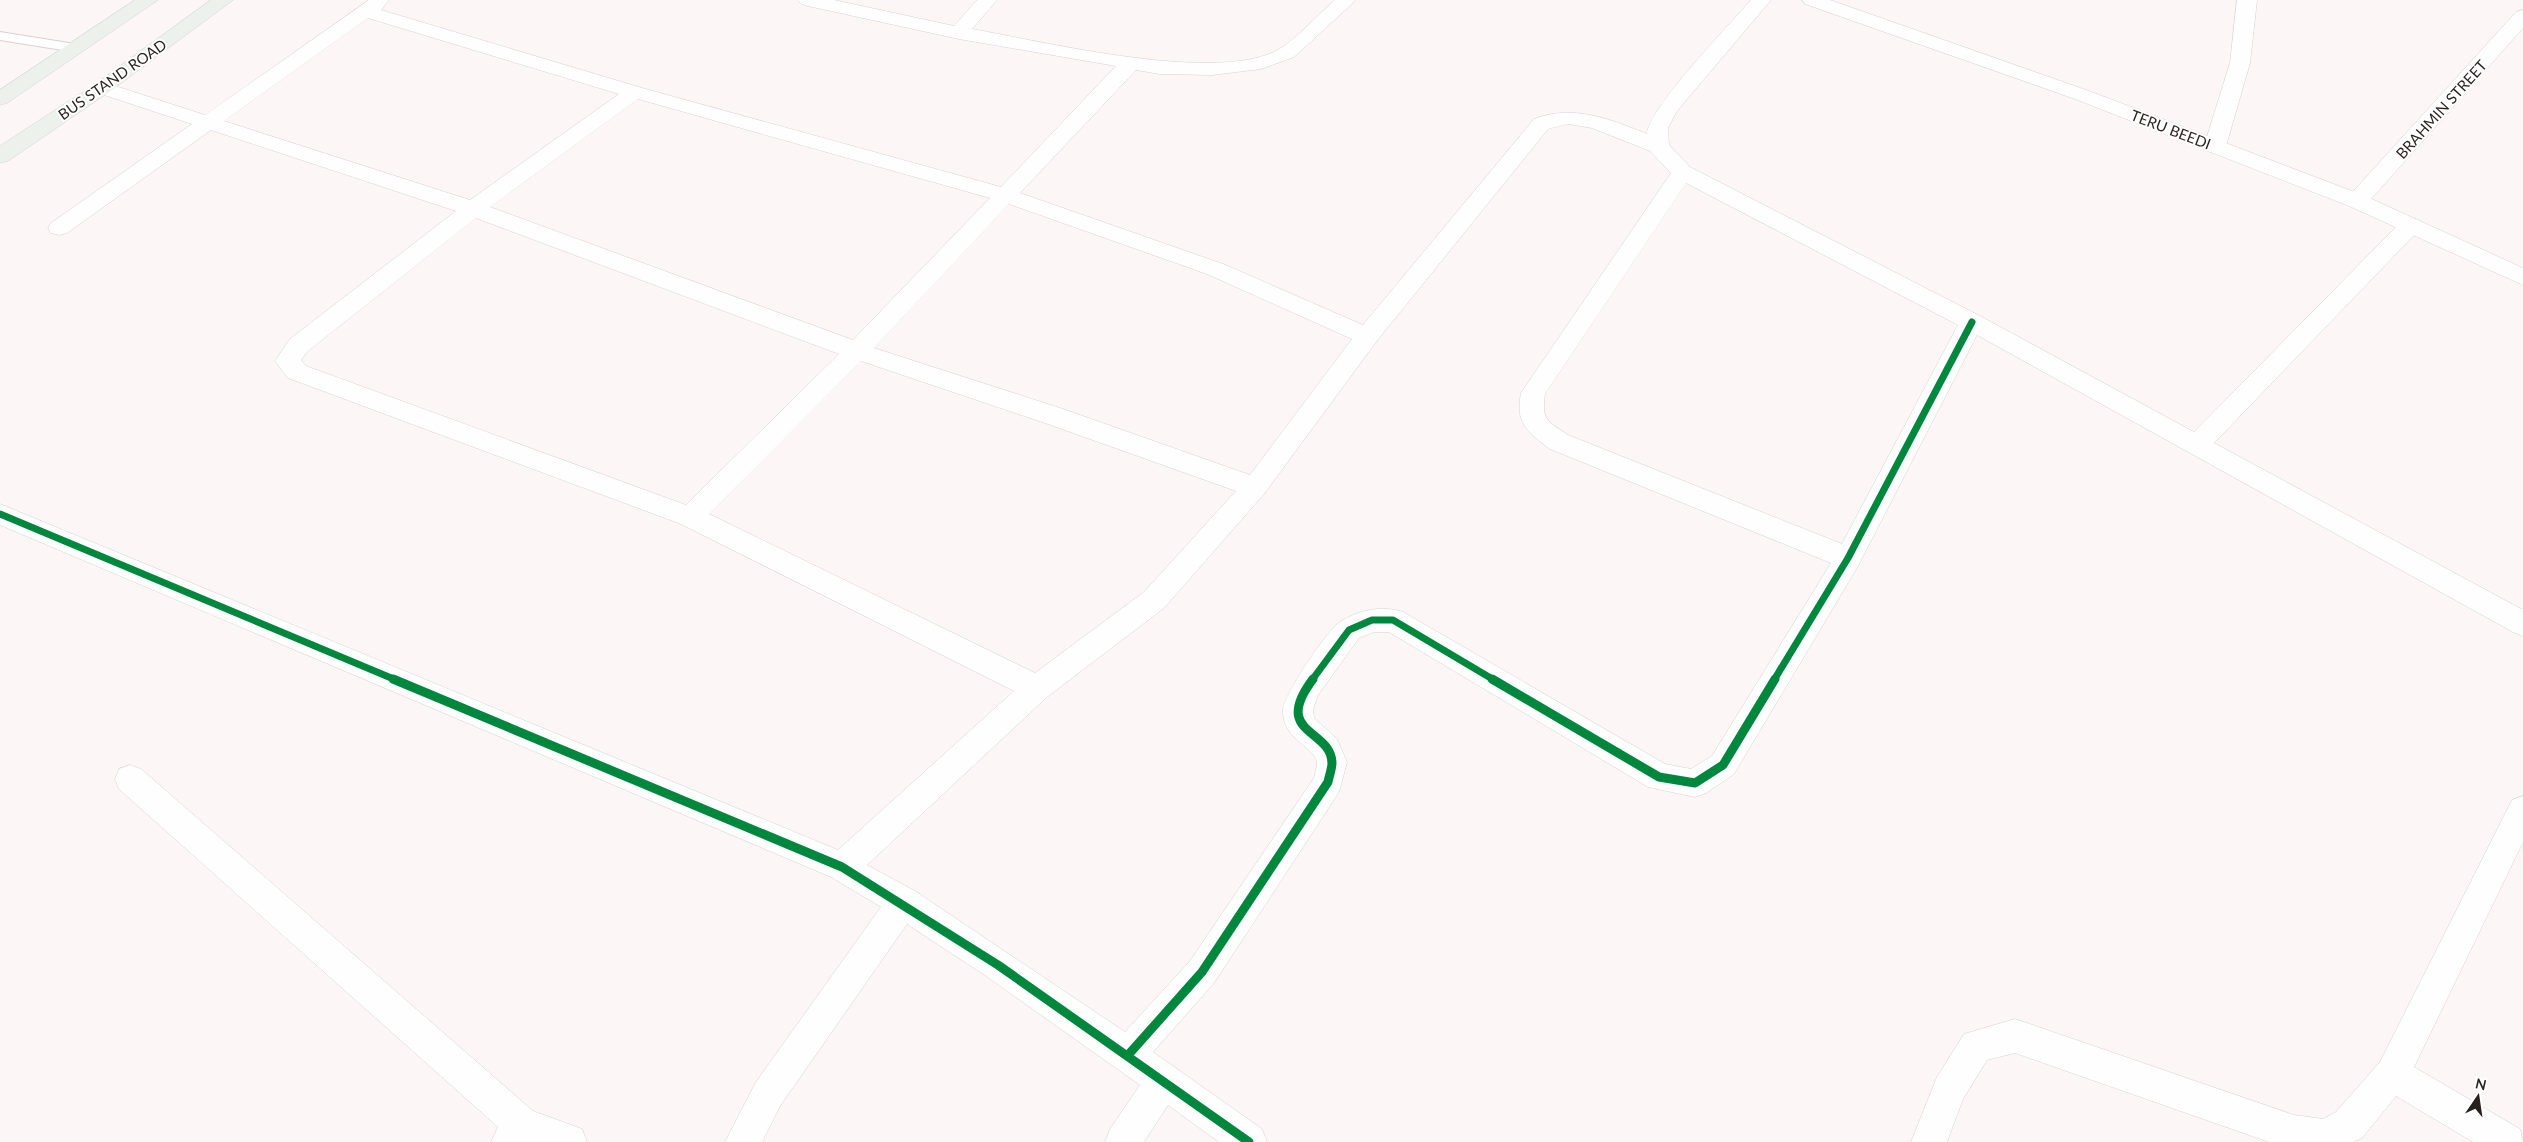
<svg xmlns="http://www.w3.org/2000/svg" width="2523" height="1142" font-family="Lato,sans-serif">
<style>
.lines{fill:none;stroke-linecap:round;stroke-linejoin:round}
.service-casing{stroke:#d9d1d1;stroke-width:2}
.minor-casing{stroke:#d9d1d1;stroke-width:1}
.tertiary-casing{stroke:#d9d1d1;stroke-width:1}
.trunk-casing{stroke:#d8d3d3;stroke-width:1}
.service{fill:#fffefe;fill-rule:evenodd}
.minor{fill:#fffefe;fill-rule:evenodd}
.tertiary{fill:#fffefe;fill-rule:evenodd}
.trunk{fill:#ecf1ec;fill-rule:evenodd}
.cycleway-far1-casing{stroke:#fff;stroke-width:10}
.cycleway-casing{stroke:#fff;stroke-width:12}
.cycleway-far1{stroke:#00873e;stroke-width:7}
.cycleway{stroke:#00873e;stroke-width:9}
.labels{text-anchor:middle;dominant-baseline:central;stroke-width:4;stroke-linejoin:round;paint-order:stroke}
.far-street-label{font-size:15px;fill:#291f1f;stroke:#fff}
</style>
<rect width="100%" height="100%" fill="#fcf6f6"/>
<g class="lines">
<!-- service casing -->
<g class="service-casing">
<polygon id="service" points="0,32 75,44 82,48 75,52 0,40"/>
</g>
<!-- minor casing -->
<g class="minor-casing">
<g id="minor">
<path d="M369,0H389L381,10L642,88L1001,187L1116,66L959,39L808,6L801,4L798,0H834L954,26L977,0H997L972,29C1041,41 1223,86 1281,48C1300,36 1317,15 1335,0H1356L1294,57L1261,69L1212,75L1160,74L1136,70L1020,193L1223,264L1363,325L1534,119C1573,104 1610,119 1647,134C1648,109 1730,24 1751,0H1771L1677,111L1668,128L1669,145L1690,167L1980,316L2194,432L2403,220L2411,218L2419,220L2422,225L2419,230L2214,443L2523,610V636L2513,632L1977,335L1858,566L1734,774L1706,793L1695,797L1648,787L1389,632H1374L1359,638L1318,695L1313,709L1314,718L1337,739L1347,762L1339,792L1214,983L1153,1052L1262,1129L1267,1142H1219L1168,1105L1144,1142H1105L1110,1129L1140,1085L986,976L907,924L780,1106L762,1142H725L756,1082L881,907L831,877L0,525V504L838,850L1014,691L681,524L288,378L275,361L290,339L456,211L211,130L67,233L59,235L51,233L48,228L51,223L192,124L95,92L92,88L95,84L102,82L109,84L205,115ZM368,18L619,94L470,200L224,121ZM638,99L990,198L853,340L490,207ZM1568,124L1592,128L1650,151L1671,173L1521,393C1515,423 1527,432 1550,449L1831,563L1712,756L1691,769L1665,764L1403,612C1382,605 1360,610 1341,621C1328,629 1284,694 1283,710C1282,740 1316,747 1317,763C1317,767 1315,773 1314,778L1190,961L1125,1032L915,891L867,865L1047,697L1164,608L1264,494L1376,342L1548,129ZM1686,183L1958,325L1842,544L1568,435C1548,421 1541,421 1545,394ZM1009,204L1207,274L1352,339L1250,475L1063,409L874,348ZM476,218L839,354L686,505L306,366L301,360L308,351ZM861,361L1045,423L1236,491L1144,592L1035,673L709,514Z"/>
<polygon points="2237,0 2257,0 2250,63 2226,146 2223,151 2215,153 2207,151 2204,146 2230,63"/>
<polygon points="2523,10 2523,28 2365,206 2357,208 2349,206 2346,201 2349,196 2516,12"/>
<polygon points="130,765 141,769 533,1111 582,1129 587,1142 491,1142 498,1127 119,789 115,779 119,769"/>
<polygon points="2523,796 2523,842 2414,1067 2520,1129 2523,1142 2473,1142 2396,1096 2362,1138 2353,1142 2269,1142 2015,1053 1987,1060 1963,1099 1947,1142 1911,1142 1937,1077 1964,1034 2015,1019 2294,1115 2323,1119 2336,1112 2380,1062 2512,800"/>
</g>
</g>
<!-- tertiary casing -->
<g class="tertiary-casing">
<polygon id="tertiary" points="1802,0 1830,0 2089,91 2365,196 2523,268 2523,285 2349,206 2075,99 1805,4"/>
</g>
<!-- trunk casing -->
<g class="trunk-casing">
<g id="trunk">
<polygon points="135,0 158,0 7,103 0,105 0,90"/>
<polygon points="211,0 233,0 109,92 8,161 0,163 0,146 95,84"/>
</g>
</g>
<!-- service -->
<use href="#service" class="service"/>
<!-- minor -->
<use href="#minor" class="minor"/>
<!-- tertiary -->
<use href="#tertiary" class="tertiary"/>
<!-- trunk -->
<use href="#trunk" class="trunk"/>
<!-- cycleway-far1 casing -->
<g class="cycleway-far1-casing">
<g id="cycleway-far1">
<polyline points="0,514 396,680"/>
<polyline points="1312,680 1349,630 1372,620 1393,620 1494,680"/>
<polyline points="1774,680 1848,558 1972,322"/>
</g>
</g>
<!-- cycleway casing -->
<g class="cycleway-casing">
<g id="cycleway">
<polyline points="393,679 842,867 998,965 1249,1142"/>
<polyline points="1492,679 1659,777 1695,783 1723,765 1775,679"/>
<path d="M1129,1054L1202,972L1328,782C1329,776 1332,769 1332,763C1331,728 1271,735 1313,679"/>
</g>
</g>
<!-- cycleway-far1 -->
<use href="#cycleway-far1" class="cycleway-far1"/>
<!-- cycleway -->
<use href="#cycleway" class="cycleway"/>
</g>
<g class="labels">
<!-- far-street labels -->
<g class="far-street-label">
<text transform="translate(112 79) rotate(-35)">BUS STAND ROAD</text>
<text transform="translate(2441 109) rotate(-48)">BRAHMIN STREET</text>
<text transform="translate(2171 129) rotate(21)">TERU BEEDI</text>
</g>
</g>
<!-- north arrow -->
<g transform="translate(2478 1097) rotate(13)" stroke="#ffffff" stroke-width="4" paint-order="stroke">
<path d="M0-4L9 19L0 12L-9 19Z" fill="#291f1f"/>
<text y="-8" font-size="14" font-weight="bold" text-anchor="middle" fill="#291f1f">N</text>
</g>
</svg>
